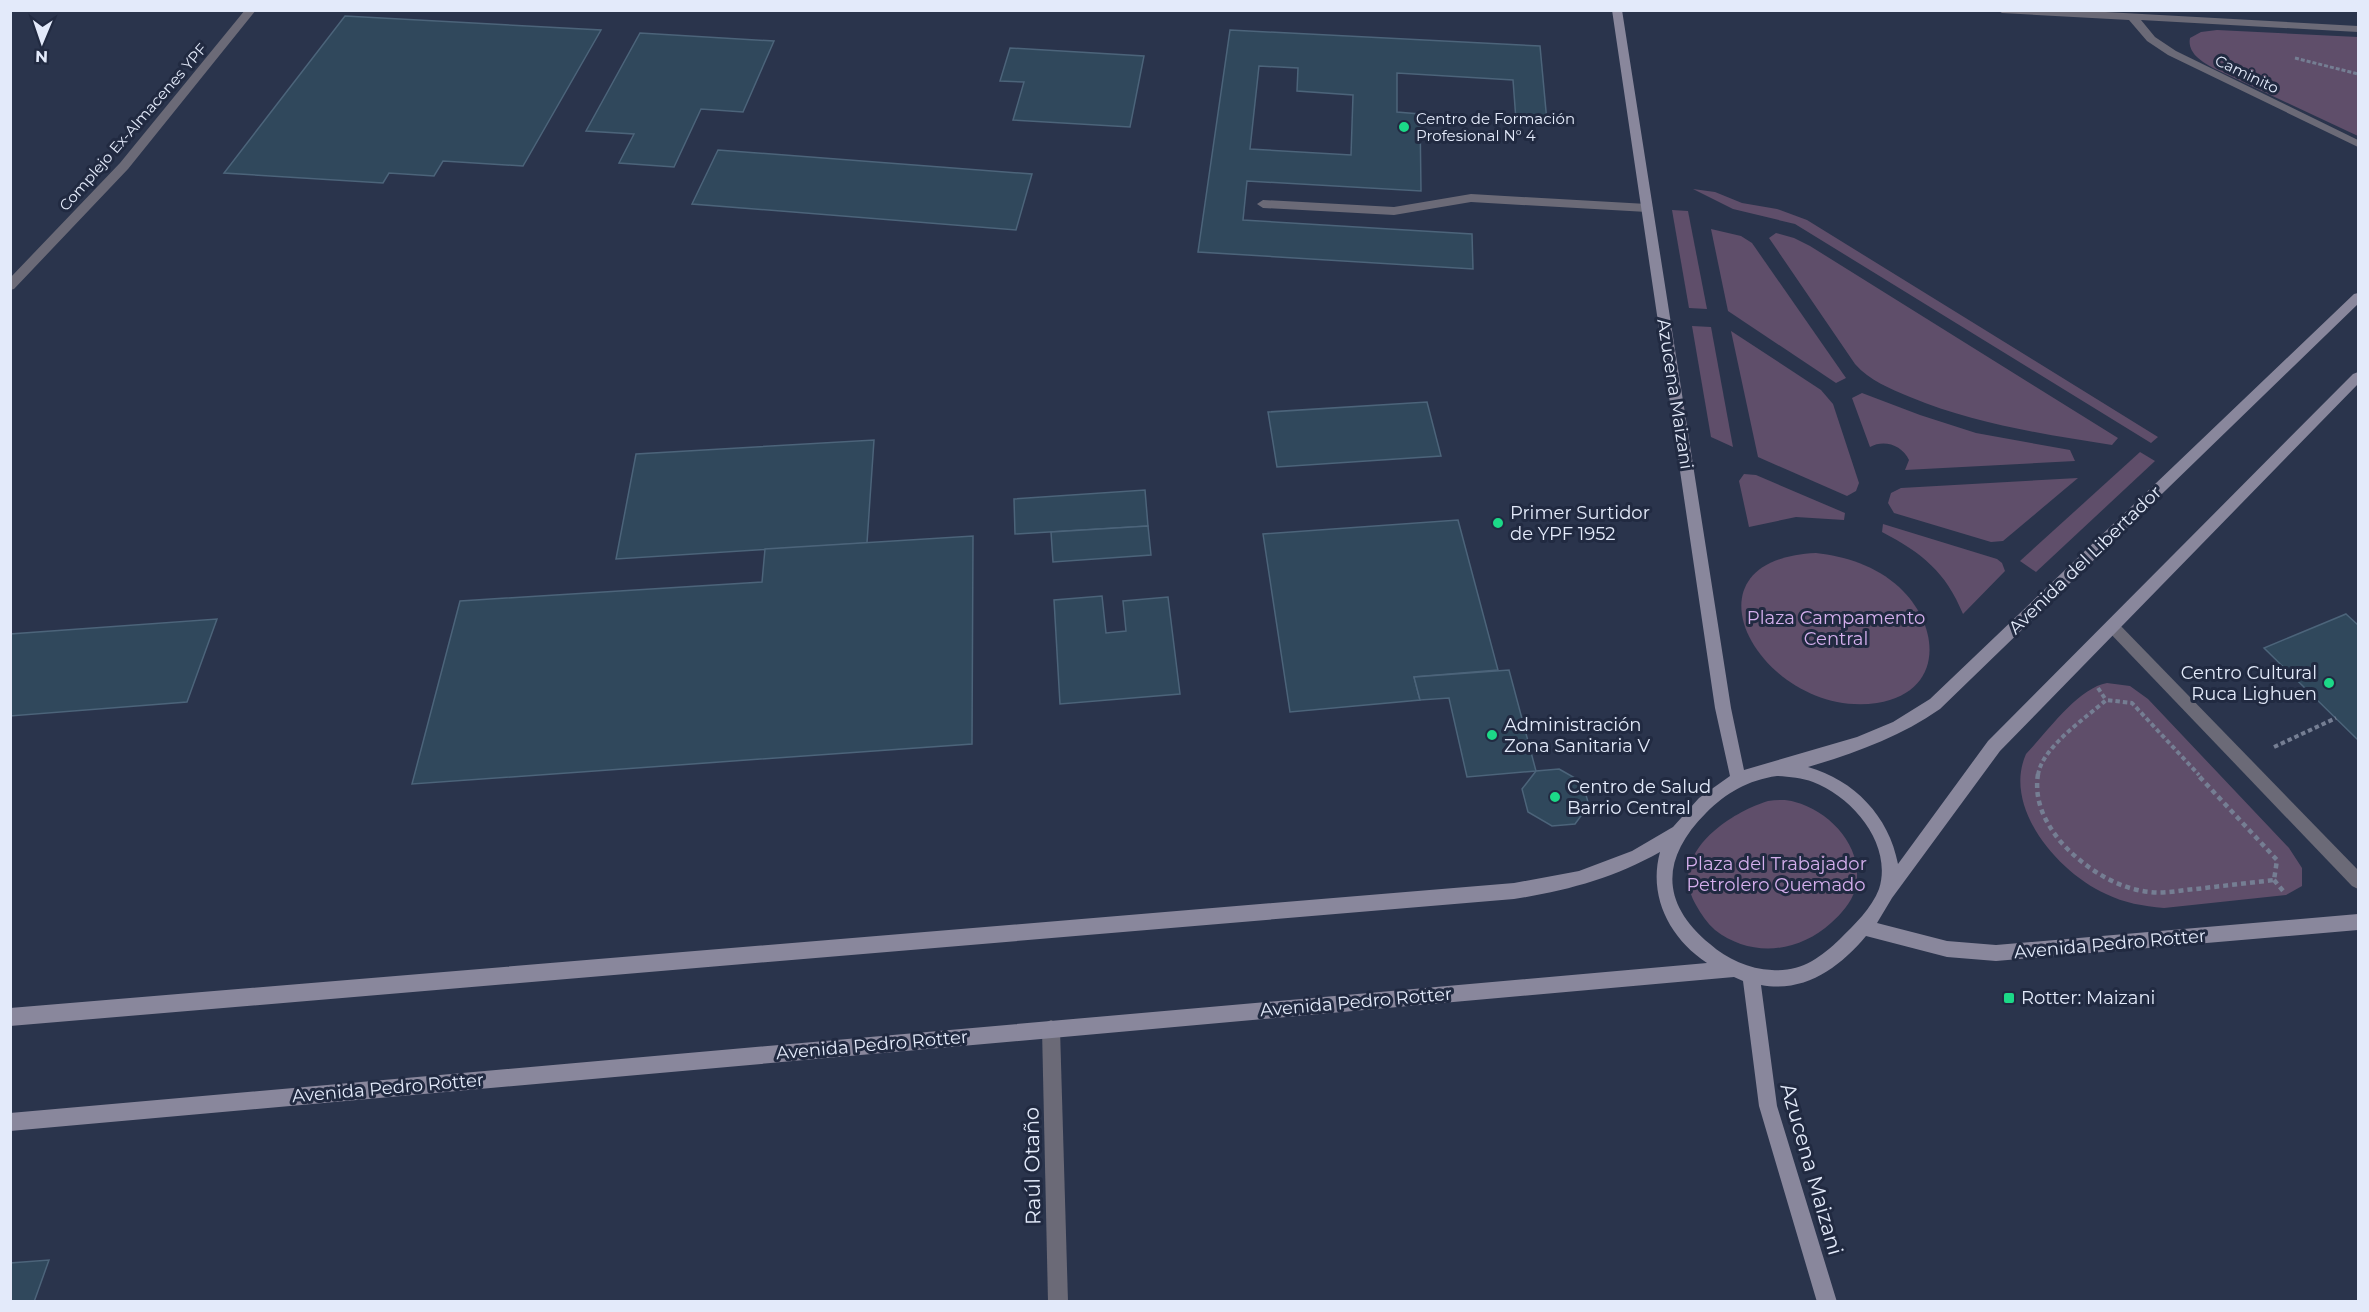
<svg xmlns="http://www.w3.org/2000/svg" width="2369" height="1312" font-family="Montserrat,sans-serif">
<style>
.green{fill:#5f4e6a}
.building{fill:#30485c;stroke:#4c647a;stroke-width:1.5;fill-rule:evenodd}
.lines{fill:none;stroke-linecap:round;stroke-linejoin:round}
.path-far2{stroke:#757e93;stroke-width:3;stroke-dasharray:4 2;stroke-linecap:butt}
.path-far1{stroke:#757e93;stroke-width:4;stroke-dasharray:4.5 3;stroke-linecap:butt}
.path{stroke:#757e93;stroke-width:4.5;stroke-dasharray:5 4;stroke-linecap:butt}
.service{fill:#6b6a77;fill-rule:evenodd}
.pedestrian{fill:#6b6a77;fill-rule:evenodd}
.minor{fill:#6b6a77;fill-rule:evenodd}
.secondary{fill:#89879c;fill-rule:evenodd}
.poi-dot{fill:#1cd988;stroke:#212a41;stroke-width:2}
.labels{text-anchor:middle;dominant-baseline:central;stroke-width:6;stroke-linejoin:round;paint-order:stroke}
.far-street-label{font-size:15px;fill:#e3eafa;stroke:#212a41}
.far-poi-label{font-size:15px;fill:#e3eafa;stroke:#212a41;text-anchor:start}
.street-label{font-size:18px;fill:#e3eafa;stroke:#212a41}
.poi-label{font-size:18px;fill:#e3eafa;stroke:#212a41;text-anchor:start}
.park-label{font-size:18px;fill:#d5afed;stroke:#212a41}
.near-street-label{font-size:21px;fill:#e3eafa;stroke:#212a41}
</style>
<rect width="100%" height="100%" fill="#2a344c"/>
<!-- green -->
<g class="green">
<path d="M2217,30L2358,37V136L2213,68C2202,62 2187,53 2190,38L2201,32Z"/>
<polygon points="1693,189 1715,192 1742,203 1777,209 1807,220 2158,437 2151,443 1795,224 1733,209"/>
<polygon points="1672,210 1688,211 1707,309 1689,308"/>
<polygon points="1711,229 1741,236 1752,243 1846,378 1836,383 1728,311"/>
<path d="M1776,233L1794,238L1810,246L2118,438L2112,445C2043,434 1975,424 1910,397C1889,388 1870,381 1855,364L1769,238Z"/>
<polygon points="1692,326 1711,327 1733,447 1711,437"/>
<polygon points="1731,331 1821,390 1833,404 1859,483 1856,491 1847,496 1758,457"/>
<path d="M1862,393L1920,415L1976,433L2070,450L2075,461L1905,470L1909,460C1902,445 1884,439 1870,447L1852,398Z"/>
<polygon points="2140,452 2155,461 2036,572 2020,561"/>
<polygon points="1744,474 1756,475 1845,513 1844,520 1796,517 1749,527 1739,481"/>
<polygon points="2078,478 2003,541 1991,542 1894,513 1888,503 1891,493 1901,488"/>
<path d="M1883,524L1997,559L2002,563L2005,571L1963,614C1946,572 1922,553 1882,532Z"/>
<path d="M1816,553C1845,556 1876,566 1899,587C1941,626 1945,692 1877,703C1764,720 1670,560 1816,553Z"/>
<path d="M2107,683L2130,686L2148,699L2289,848L2302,868V886L2286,895L2164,908C2143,906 2124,903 2106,894C2059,873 2002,808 2026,754C2047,732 2078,688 2107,683Z"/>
<path d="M1768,801C1777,800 1786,799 1795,802C1832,812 1866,850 1855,890C1851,903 1841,914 1831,923C1798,953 1751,958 1715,930C1707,923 1701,914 1696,905C1667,855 1727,814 1768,801Z"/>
</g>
<!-- building -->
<g class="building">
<polygon points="345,16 601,30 523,166 443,161 434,176 389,173 383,183 224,173"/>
<path d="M1230,30L1540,46L1547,122L1516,120L1513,80L1397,73V112L1420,114L1421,191L1247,181L1243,220L1472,234L1473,269L1198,252ZM1259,66L1298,68L1297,91L1353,95L1351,155L1250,149Z"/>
<polygon points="640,33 774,41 743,112 701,109 674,167 619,163 634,134 586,131"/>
<polygon points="1010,48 1144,56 1130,127 1013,120 1024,82 1000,81"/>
<polygon points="718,150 1032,174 1016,230 692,204"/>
<polygon points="1427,402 1441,456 1277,467 1268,412"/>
<polygon points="874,440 867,543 616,559 636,454"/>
<polygon points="1145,490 1148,526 1015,534 1014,499"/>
<polygon points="1458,520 1498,670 1414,677 1420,700 1290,712 1263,534"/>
<polygon points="1148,526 1151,555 1053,562 1051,532"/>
<polygon points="973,536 972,744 412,784 460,601 762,582 765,549"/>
<polygon points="1102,596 1106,633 1126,631 1123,601 1168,597 1180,694 1060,704 1054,600"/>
<polygon points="2346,614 2358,625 2358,740 2264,648"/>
<polygon points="217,619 187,702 10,716 10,634"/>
<polygon points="1509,670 1536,771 1467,777 1449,698 1420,700 1414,677"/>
<polygon points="1559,769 1582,782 1589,805 1575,824 1552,826 1528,812 1522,789 1536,771"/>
<polygon points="49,1260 34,1302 10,1302 10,1263"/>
</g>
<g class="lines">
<!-- path-far2 -->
<polyline class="path-far2" points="2295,58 2358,74"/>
<!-- path-far1 -->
<g class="path-far1">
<polyline points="2098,688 2106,700"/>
<polyline points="2274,747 2336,718"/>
<path d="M2038,775C2042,747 2086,718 2106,700L2132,703L2199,775"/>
</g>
<!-- path -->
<g class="path">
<path d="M2038,774C2034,800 2044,821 2060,841C2082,866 2116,889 2150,892C2166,894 2181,890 2196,889C2222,886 2248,883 2274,880L2277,860L2197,774"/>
<polyline points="2274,880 2284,892"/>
</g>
<!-- service -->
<polygon class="service" points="1471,194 1647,204 1653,208 1647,212 1471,202 1394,215 1263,208 1257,204 1263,200 1394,207"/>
<!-- pedestrian -->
<polygon class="pedestrian" points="2112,620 2117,622 2358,870 2358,889 2352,886 2107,630 2105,626 2107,622"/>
<!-- minor -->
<g class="minor">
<polygon points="245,10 256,10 128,169 14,289 10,290 10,278 120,163"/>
<polygon points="1997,10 2069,10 2358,26 2358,32 2141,20 2155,37 2176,51 2358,140 2358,147 2168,55 2147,41 2129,20 2002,13"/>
<polygon points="1051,1020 1057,1023 1060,1029 1068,1302 1048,1302 1042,1029 1045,1023"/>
</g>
<!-- secondary -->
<path class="secondary" d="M1612,10H1622L1731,708L1744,770L1857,737L1893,722L1930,699L2354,294L2358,293V304L1940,709C1900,737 1855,753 1808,767C1854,780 1889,816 1898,864L1988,741L2353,374L2358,372V384L2000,751L1892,898L1877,923L1947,941L1996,945L2358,914V930L1996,961L1947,957L1866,936C1839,968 1805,993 1761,985L1777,1106L1837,1302H1817L1759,1106L1743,981L1734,977L10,1131V1113L1707,963C1669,938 1648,896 1660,852C1614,878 1566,891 1514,899L10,1026V1008L1514,883L1579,871L1632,851L1673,827L1699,798L1730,776L1715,708ZM1777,776C1789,777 1802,778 1813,782C1853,797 1893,845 1879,889C1872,908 1854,925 1840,939C1820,958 1801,972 1772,970C1749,969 1727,959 1710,944C1660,903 1661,858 1706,813C1726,793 1748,780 1777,776Z"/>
</g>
<!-- markers -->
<g class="poi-dot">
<circle cx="1404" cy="127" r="6"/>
<circle cx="1498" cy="523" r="6"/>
<circle cx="2329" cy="683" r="6"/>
<circle cx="1492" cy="735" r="6"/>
<circle cx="1555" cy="797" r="6"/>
<rect x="2003" y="992" width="12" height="12" rx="3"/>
</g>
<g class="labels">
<!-- far-street labels -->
<g class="far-street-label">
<text transform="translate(2247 74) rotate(26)">Caminito</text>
<text transform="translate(133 127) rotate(-49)">Complejo Ex-Almacenes YPF</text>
</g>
<!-- far-poi labels -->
<g class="far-poi-label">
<text x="1416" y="118">Centro de Formación<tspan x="1416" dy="17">Profesional N° 4</tspan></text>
</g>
<!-- street labels -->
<g class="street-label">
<text transform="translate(1675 394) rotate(81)">Azucena Maizani</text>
<text transform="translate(2085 560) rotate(-44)">Avenida del Libertador</text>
<text transform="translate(2110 944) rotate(-5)">Avenida Pedro Rotter</text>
<text transform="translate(1356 1002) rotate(-5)">Avenida Pedro Rotter</text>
<text transform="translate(872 1045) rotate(-5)">Avenida Pedro Rotter</text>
<text transform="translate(388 1088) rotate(-5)">Avenida Pedro Rotter</text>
</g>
<!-- poi labels -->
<g class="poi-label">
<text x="1510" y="513">Primer Surtidor<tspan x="1510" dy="21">de YPF 1952</tspan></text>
<text x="2317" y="673" text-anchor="end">Centro Cultural<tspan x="2317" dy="21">Ruca Lighuen</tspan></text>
<text x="1504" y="725">Administración<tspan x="1504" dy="21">Zona Sanitaria V</tspan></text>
<text x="1567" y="787">Centro de Salud<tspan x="1567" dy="21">Barrio Central</tspan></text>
<text x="2021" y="998">Rotter: Maizani</text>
</g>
<!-- park labels -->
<g class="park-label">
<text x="1836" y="618">Plaza Campamento<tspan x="1836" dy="21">Central</tspan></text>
<text x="1776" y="864">Plaza del Trabajador<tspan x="1776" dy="21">Petrolero Quemado</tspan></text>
</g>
<!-- near-street labels -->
<g class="near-street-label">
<text transform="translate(1032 1166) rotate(-91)">Raúl Otaño</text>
<text transform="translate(1812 1169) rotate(74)">Azucena Maizani</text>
</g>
</g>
<!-- border -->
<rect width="2369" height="1312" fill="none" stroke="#e3eafa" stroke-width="24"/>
<!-- north arrow -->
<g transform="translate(42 42) rotate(182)" stroke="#212a41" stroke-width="4.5" paint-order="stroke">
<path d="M0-4.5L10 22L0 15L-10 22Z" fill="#e3eafa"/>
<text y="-9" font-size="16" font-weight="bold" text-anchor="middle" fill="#e3eafa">N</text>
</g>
</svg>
